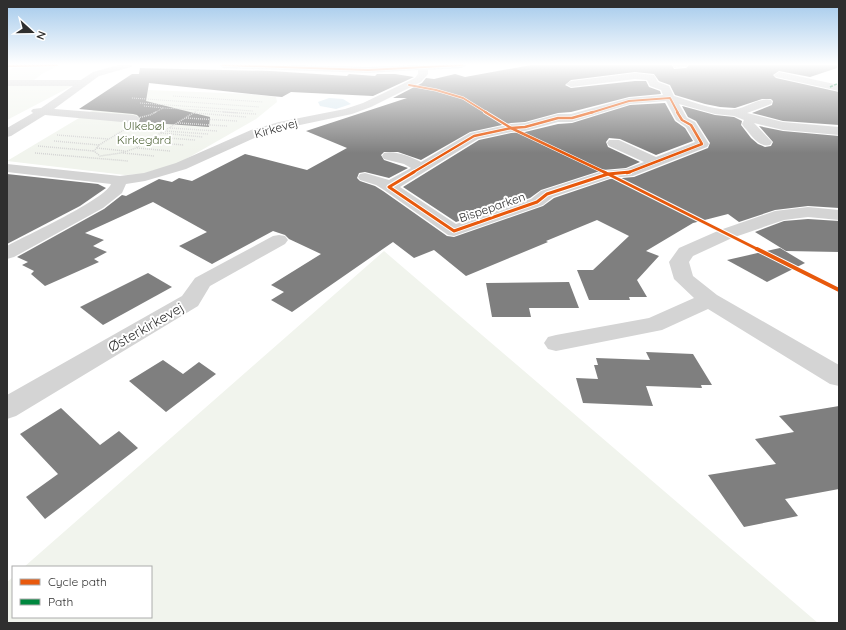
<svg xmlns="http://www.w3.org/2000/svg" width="846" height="630" font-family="Quicksand,sans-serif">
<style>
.green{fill:#f1f4ed}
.water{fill:#dbe9f0}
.building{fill:#7f7f7f}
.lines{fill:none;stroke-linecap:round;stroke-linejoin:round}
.path-far1{stroke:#d4d4d4;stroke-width:1;stroke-dasharray:1 1;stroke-linecap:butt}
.path{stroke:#d4d4d4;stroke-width:1.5;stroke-dasharray:1 1;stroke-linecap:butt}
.minor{fill:#d4d4d4;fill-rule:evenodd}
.quiet{stroke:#00873e;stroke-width:1.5;stroke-dasharray:3 1.5;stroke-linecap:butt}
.cycleway-far3-casing{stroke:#fff;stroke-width:3}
.cycleway-far2-casing{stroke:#fff;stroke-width:4}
.cycleway-far1-casing{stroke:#fff;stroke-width:5}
.cycleway-casing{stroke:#fff;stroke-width:6}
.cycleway-far3{stroke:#e8590c;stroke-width:2}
.cycleway-far2{stroke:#e8590c;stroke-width:2.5}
.cycleway-far1{stroke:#e8590c;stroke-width:3}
.cycleway{stroke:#e8590c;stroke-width:4}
.labels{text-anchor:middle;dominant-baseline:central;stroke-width:4;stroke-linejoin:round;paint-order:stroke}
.far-park-label{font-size:12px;fill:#54683e;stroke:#fff}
.far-street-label{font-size:12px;fill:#2f2f2f;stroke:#fff}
.street-label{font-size:14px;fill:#2f2f2f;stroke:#fff}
</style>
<rect width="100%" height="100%" fill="#fff"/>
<!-- green -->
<g class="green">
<polygon points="17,66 59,66 43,73 34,80 7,80 7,71"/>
<polygon points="7,85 72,86 7,120"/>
<polygon points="147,90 249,94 276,97 277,102 256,119 179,163 142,174 125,175 7,161 84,115 115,99"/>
<polygon points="384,251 818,623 7,623 7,582 13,577 13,617 151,617 151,567 24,567"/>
</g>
<!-- water -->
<polygon class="water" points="329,98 343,99 351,104 336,109 320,106 318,102"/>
<!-- building -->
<g class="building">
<polygon points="531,65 672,65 674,69 686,68 689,65 837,65 837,68 810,77 779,71 773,75 776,78 839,92 839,125 783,121 752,113 772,105 773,101 771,99 762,99 735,108 720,107 705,104 675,95 670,85 659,81 654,74 635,72 571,80 565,85 571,88 635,81 646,81 649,87 660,91 661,94 629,97 571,112 558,113 525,122 511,123 470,132 421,160 398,152 384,152 381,155 384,160 408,168 389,178 365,172 359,173 357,178 360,181 375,186 383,191 447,236 454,237 543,206 554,198 610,179 634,177 708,148 710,143 696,121 688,117 682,106 715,115 734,117 742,121 741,125 751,138 758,144 765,147 771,146 773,142 759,126 783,131 839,136 839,208 808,206 775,210 739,222 728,214 693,223 646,251 659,256 637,280 647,297 629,297 630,300 589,300 577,270 593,270 629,236 597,220 546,241 548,242 466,276 434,250 414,258 393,242 292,312 271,300 284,292 271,285 321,254 289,239 285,235 273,231 212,264 179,246 207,232 153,202 85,233 104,240 93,246 107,252 94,259 99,262 45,286 31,274 34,271 22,265 28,262 17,257 104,209 122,195 126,196 159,179 172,182 179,178 192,181 245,154 307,170 347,148 306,131 407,98 393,98 422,83 426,78 434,79 455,74 465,77"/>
<polygon points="140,68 271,71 347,76 349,74 375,76 377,74 395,74 414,77 373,96 291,92 282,97 271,96 149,83 146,101 210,117 209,127 139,122 140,118 137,115 133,114 79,109 132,74 139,74"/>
<polygon points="665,103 675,121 685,128 693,141 656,155 620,139 609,138 606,142 608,147 640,162 626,168 603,170 541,190 530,198 456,222 403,187 479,140 511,133 525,132 558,124 572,123 630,105"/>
<polygon points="7,174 98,184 106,188 80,206 7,244"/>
<polygon points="808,219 839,221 839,252 786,251 755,232 784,221"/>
<polygon points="780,248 805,263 767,282 727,260"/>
<polygon points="148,273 172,287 103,325 80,307"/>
<polygon points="569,282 579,308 529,308 531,317 492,317 486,283"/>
<polygon points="646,352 693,354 712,385 701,385 702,388 646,386 653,406 583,403 576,378 598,379 594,365 598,365 596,358 650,360"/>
<polygon points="163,360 183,374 199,362 216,374 166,412 129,381"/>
<polygon points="839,406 839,489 785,499 798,516 744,527 708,475 776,464 755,439 794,432 779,416"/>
<polygon points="61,408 100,445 119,431 138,448 45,519 26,497 58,474 20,434"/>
</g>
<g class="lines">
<!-- path-far1 -->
<g class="path-far1">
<polyline points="173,96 263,102"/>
<polyline points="132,98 259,107"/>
<polyline points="140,103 253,111"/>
<polyline points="144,106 163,108"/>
<polyline points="198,110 238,113"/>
<polyline points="154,113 163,108 198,110 194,113"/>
</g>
<!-- path -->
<g class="path">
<polyline points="156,112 150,115 133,119 132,125 99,145 94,151 100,156 121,153 136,148 195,112"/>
<polyline points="223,112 256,114"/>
<polyline points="195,113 246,117"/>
<polyline points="186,118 237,121"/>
<polyline points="178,123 227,126"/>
<polyline points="170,128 217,131"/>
<polyline points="165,131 208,134"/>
<polyline points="161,133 203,137"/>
<polyline points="57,135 108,139"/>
<polyline points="154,137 195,140"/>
<polyline points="54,141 99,145"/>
<polyline points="146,142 184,145"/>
<polyline points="38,146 94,151"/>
<polyline points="97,148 125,151"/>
<polyline points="137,148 170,151"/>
<polyline points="35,153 128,161"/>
<polyline points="123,153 154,156"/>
</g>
<!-- minor -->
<g class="minor">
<polygon points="118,65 133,65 131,67 99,76 54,109 133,115 137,116 139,119 137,122 133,123 45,115 11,136 7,137 7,128 33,113 31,111 33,109 41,108 73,86 7,86 7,80 81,80 93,72"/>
<path d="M219,65H299L368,67L412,65H467L462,68L428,70V74L421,82L371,107L352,114L281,129L259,136L186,169L145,181L126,184L122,193L103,208L14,257L7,259V246C25,236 106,199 111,184L7,172V164L120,176L144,173L176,163L251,130L279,122L345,109L363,103L415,78L418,74V70L368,73L223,68Z"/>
<polygon points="673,65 688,65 686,67 674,68"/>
<polygon points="779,72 839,85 839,91 776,77 774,75"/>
<path d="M635,73L654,75L658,82L669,86L674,96C691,101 717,112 735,109C747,108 759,97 771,100L772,102L771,104L747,113L783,122L839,127V135L783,130L754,123L772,142L770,145C758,148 751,134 744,127L742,124L744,120L734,116L715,114L679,104L687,118L695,122L709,144L707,147L633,176L610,178L553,197L543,205L454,236L448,235L384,190L376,185L360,180L358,177L360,174L365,173L389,180L411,168L404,164L384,159L382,156L384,153C395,150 411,157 421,162L470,133L511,124L525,123L558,114H571L629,98L663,95L661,90L650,86L647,80L635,79L571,87L566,84L571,81ZM666,101L676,120L686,127L695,142L656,157L619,140H609L607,143L609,146L644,162L626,169L603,171L541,191L531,199L456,224L400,187L478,139L511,132L525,131L558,122H572L630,104Z"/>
<polygon points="808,207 839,210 839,220 808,217 784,220 732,238 693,256 689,262 693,276 717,295 839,365 839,386 830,384 708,309 662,330 556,351 548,349 544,343 548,337 556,335 649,318 694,298 674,279 669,262 679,248 720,230 775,211"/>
<polygon points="279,235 285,236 288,240 285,244 210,286 198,306 16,416 7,419 7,395 182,296 195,278 273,236"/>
</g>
<!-- quiet -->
<polyline class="quiet" points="830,87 839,83"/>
<!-- cycleway-far3 casing -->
<g class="cycleway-far3-casing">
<g id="cycleway-far3">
<polyline points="223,65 368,70 462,65"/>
<polyline points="7,66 57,65"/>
<polyline points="409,85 436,90 463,98 487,113"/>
<polyline points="590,113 629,101 670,98 678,113"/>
</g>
</g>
<!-- cycleway-far2 casing -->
<g class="cycleway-far2-casing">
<g id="cycleway-far2">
<polyline points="485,112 511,128 606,173"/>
<polyline points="412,173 474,136 511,128 525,127 558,118 572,118 593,112"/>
<polyline points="627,173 702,144 691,125 682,120 677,112"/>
</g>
</g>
<!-- cycleway-far1 casing -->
<g class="cycleway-far1-casing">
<g id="cycleway-far1">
<polyline points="414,172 389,187 454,231 537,202 547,194 608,174 630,172"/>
<polyline points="604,172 759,250"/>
</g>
</g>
<!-- cycleway casing -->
<g class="cycleway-casing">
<polyline id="cycleway" points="757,249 839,290"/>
</g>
<!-- cycleway-far3 -->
<use href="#cycleway-far3" class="cycleway-far3"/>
<!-- cycleway-far2 -->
<use href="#cycleway-far2" class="cycleway-far2"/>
<!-- cycleway-far1 -->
<use href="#cycleway-far1" class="cycleway-far1"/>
<!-- cycleway -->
<use href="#cycleway" class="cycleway"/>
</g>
<!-- sky -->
<linearGradient id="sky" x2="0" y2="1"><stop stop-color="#a3c9eb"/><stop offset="0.42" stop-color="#fff"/><stop offset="1" stop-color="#fff" stop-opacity="0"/></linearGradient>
<rect width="846" height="153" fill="url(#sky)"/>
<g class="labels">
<!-- far-park labels -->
<g class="far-park-label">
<text x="144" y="125">Ulkebøl<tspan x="144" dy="14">Kirkegård</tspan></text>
</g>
<!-- far-street labels -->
<g class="far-street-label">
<text transform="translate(276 128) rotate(-16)">Kirkevej</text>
<text transform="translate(492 207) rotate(-19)">Bispeparken</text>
</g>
<!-- street labels -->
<g class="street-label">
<text transform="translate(146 327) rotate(-30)">Østerkirkevej</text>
</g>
</g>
<!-- border -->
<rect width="846" height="630" fill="none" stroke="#2f2f2f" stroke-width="16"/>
<!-- legend -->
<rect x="12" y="566" width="140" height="52" fill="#ffffff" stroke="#acacac"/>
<rect x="20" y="579" width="20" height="6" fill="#e8590c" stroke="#acacac"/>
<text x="48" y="586" font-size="12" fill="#2f2f2f">Cycle path</text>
<rect x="20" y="599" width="20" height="6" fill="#00873e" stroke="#acacac"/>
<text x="48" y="606" font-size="12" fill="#2f2f2f">Path</text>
<!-- north arrow -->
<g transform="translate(32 32) rotate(111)" stroke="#ffffff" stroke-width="3" paint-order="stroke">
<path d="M0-3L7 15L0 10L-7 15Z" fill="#2f2f2f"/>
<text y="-6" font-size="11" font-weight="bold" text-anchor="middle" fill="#2f2f2f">N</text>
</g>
</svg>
